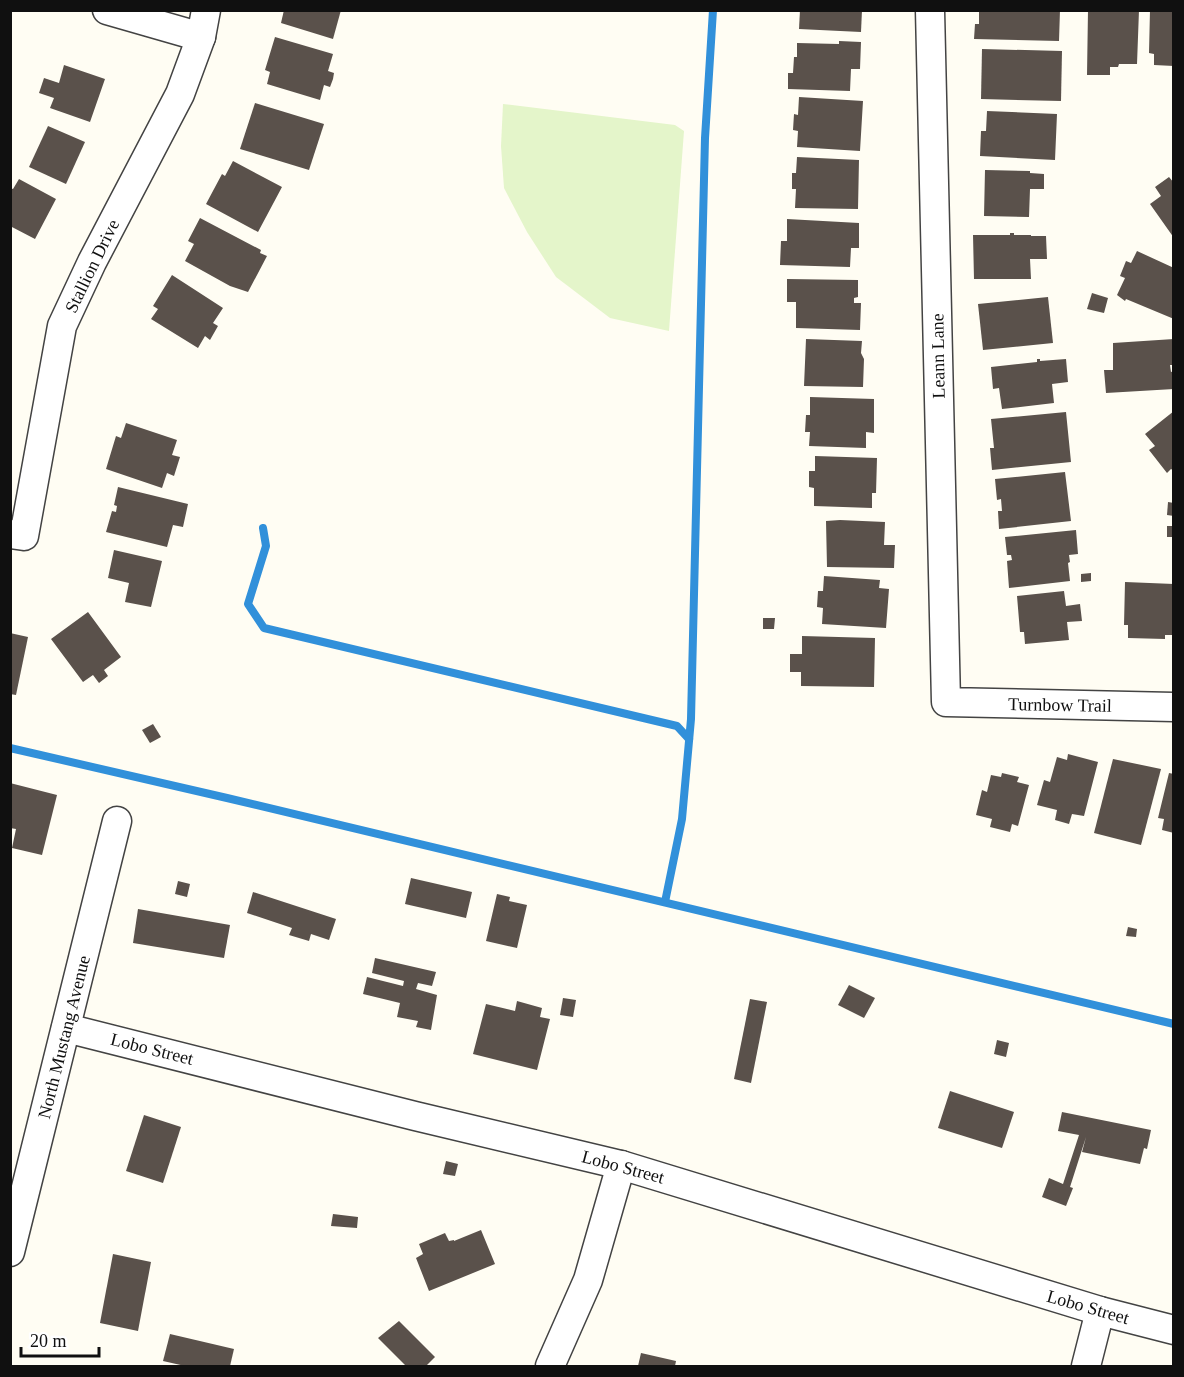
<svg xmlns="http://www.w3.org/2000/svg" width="1184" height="1377" font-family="'Times New Roman',serif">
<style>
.pitch{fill:#e4f5ca}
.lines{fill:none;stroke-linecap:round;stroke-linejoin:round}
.stream{stroke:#3190da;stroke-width:8}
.building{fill:#5a514b}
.minor-casing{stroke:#434343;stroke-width:31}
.minor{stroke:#fff;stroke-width:28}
.labels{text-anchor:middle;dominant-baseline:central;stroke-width:6;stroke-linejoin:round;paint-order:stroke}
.street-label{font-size:18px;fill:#101010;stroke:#fff}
</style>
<rect width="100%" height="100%" fill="#fffdf3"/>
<!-- pitch -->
<polygon class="pitch" points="503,104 675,125 684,131 669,331 610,318 556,277 527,232 504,188 501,146"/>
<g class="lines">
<!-- stream -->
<g class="stream">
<polyline points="263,528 266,546 248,604 264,628 677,726 689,739"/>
<polyline points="10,748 227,798 1174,1024"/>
<polyline points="665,902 682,819 691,719 705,138 713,10"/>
</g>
</g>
<!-- building -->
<g class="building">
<polygon points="284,10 341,10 333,39 281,23"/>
<polygon points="800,10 862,10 861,32 799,29"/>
<polygon points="979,10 1060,10 1059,41 974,39 975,24 979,24"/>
<polygon points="1088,10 1139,10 1137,64 1119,64 1118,67 1110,67 1110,75 1087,75"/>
<polygon points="1150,10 1174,10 1174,66 1154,65 1154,54 1149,53"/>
<polygon points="275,37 333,54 328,71 334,73 333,79 330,87 324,85 320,100 267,84 270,72 265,70"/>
<polygon points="839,41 861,42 860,69 851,69 850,91 788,89 788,73 793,73 794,57 797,57 797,43 839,44"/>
<polygon points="982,49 1062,51 1061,101 981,99"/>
<polygon points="64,65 105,79 90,122 50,108 54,98 39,93 44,78 59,83"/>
<polygon points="799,97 863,101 860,151 797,147 798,131 793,130 794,114 798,115"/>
<polygon points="255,103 324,124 309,170 240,149"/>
<polygon points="987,111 1057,114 1055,160 980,156 981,131 986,131"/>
<polygon points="48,126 85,142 66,184 29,167"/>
<polygon points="797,157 859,160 858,209 795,208 796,189 792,189 792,173 796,173"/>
<polygon points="233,161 282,187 258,232 206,204 222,174 225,176"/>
<polygon points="985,170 1030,171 1030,173 1044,174 1044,189 1030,189 1029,217 984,216"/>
<polygon points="1169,177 1174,183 1174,238 1150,204 1161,196 1155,187"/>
<polygon points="19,179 56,199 35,239 10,226 10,188 13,189"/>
<polygon points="200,218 261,250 260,253 267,256 248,292 230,286 185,261 194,244 188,241"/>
<polygon points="787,219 859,223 859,248 851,248 850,267 780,265 781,241 787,241"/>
<polygon points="1010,233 1014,233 1014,235 1031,235 1031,236 1046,236 1047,259 1030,259 1031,279 974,279 973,235 1010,235"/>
<polygon points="1137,251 1174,268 1174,319 1126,299 1125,301 1117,295 1125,278 1120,276 1126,261 1131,263"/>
<polygon points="172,275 223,308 213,323 218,326 210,340 205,336 198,348 151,319 158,309 153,306"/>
<polygon points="787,279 858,280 858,297 854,298 854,303 861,303 860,330 796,328 796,302 787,302"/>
<polygon points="1092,293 1108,298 1104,313 1087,309"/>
<polygon points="1048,297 1053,343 983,350 978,304"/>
<polygon points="806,339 862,341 861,353 864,359 863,387 804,386"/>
<polygon points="1174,339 1174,365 1170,365 1171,372 1174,371 1174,389 1106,393 1104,370 1113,370 1113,343"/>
<polygon points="1037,359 1040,359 1040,361 1066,359 1068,382 1052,384 1054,403 1002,409 999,388 993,389 991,367 1037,362"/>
<polygon points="810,397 874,399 874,433 866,432 866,448 809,446 810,432 805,432 806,415 810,415"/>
<polygon points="1174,411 1174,471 1171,469 1167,473 1149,450 1155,446 1145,434"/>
<polygon points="1066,412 1071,462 992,470 990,448 994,448 991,419"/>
<polygon points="126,423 177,440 172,455 180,457 174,476 167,473 162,488 106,469 116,436 121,438"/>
<polygon points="815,456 877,458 876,493 872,493 872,508 814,506 814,488 809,487 809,471 815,471"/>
<polygon points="1065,472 1071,521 999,529 998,511 1002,511 1001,499 997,500 995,479"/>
<polygon points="118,487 188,504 183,527 173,525 167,547 106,532 112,511 116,512 117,506 114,505"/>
<polygon points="1168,502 1174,503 1174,516 1167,515"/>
<polygon points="840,520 885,522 884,545 895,545 894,568 827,567 826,521"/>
<rect x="1167" y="526" width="7" height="11"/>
<polygon points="1076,530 1078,554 1069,555 1070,562 1068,563 1070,581 1009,588 1007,561 1012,560 1011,555 1007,555 1005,537"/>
<polygon points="114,550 162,561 151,607 125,602 129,583 108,578"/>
<polygon points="1091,573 1091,581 1081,582 1081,574"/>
<polygon points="824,576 880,580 879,588 889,589 886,628 822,624 823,608 817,607 818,591 823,591"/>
<polygon points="1125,582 1174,584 1174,635 1165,635 1165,639 1128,638 1128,625 1124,625"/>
<polygon points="1064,591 1066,606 1080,604 1082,621 1067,622 1069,640 1025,644 1024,632 1020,632 1017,596"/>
<polygon points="88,612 121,657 104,670 108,676 99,683 93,675 83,682 51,639"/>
<polygon points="763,618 775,618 774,629 763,629"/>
<polygon points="10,633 28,637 16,695 10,694"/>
<polygon points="802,636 875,638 874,687 801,686 801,672 790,672 790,654 802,654"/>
<polygon points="153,724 161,737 150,743 142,730"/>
<polygon points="1068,754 1098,762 1084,816 1072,814 1069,824 1055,820 1057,810 1037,805 1044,780 1050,782 1057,757 1067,760"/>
<polygon points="1113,759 1161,769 1141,845 1094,833"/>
<polygon points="1002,773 1019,777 1017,782 1029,785 1018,826 1012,824 1010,832 990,827 992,819 976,815 982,790 987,792 991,775 1001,777"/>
<polygon points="1169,773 1174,774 1174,833 1162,830 1164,819 1158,818"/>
<polygon points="10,783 57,795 42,855 12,848 16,829 10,828"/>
<polygon points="411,878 472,892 466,918 405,904"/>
<polygon points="178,881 190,884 187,897 175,894"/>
<polygon points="253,892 336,919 329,940 311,934 309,941 289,935 292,928 247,913"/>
<polygon points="497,894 510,897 509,901 527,905 517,948 486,941"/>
<polygon points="138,909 230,925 224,958 133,943"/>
<polygon points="1128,927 1137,929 1136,937 1126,936"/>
<polygon points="375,958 436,972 432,986 418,983 416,989 437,995 431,1030 416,1027 418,1021 397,1017 400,1003 363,994 367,977 403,986 404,981 372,973"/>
<polygon points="849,985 875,998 864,1018 838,1005"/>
<polygon points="563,998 576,1000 573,1017 560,1015"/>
<polygon points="750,999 767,1002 751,1083 734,1079"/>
<polygon points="517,1001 542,1008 540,1017 550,1019 537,1070 473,1054 486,1004 515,1011"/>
<polygon points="997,1040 1009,1043 1006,1057 994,1054"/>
<polygon points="950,1091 1014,1112 1002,1148 938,1128"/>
<polygon points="1062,1112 1151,1130 1147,1149 1144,1148 1140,1164 1082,1152 1086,1137 1070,1187 1073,1188 1066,1206 1042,1197 1049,1178 1063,1184 1079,1135 1058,1131"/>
<polygon points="144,1115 181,1127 163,1183 126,1171"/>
<polygon points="446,1161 458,1164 455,1176 443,1174"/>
<polygon points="333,1214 358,1217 357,1228 331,1226"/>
<polygon points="481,1230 495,1264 429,1291 416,1258 423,1254 419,1244 445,1233 449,1241 454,1240 454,1241"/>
<polygon points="113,1254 151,1262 138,1331 100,1323"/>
<polygon points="399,1321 435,1357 427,1365 428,1366 406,1366 378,1338"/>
<polygon points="170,1334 234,1349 230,1366 185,1366 163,1361"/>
<polygon points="641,1353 676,1361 675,1366 638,1366"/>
</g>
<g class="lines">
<!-- minor casing -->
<g class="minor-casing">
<g id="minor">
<polyline points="107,10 201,37"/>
<polyline points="930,10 946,702 1174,707"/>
<polyline points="10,534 24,536 62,326 92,262 180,94 201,37 206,10"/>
<polyline points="66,1028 415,1116 621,1165 1100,1311 1174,1330"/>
<polyline points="10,1252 117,821"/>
<polyline points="550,1366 588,1280 621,1165"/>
<polyline points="1086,1366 1100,1311"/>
</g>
</g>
<!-- minor -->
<use href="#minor" class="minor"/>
</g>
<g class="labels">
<!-- street labels -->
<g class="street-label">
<text transform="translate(92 266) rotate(-64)">Stallion Drive</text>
<text transform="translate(938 356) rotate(-91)">Leann Lane</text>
<text transform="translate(1060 705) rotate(1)">Turnbow Trail</text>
<text transform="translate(64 1037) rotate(-76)">North Mustang Avenue</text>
<text transform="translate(152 1049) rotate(14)">Lobo Street</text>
<text transform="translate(623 1167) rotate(15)">Lobo Street</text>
<text transform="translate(1088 1307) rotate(16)">Lobo Street</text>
</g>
</g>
<!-- border -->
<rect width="1184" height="1377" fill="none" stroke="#101010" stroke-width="24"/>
<!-- scale -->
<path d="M21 1347v9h78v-9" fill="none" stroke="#101010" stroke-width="3"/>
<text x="30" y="1347" font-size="18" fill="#101010" stroke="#ffffff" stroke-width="4.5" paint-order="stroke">20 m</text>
</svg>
